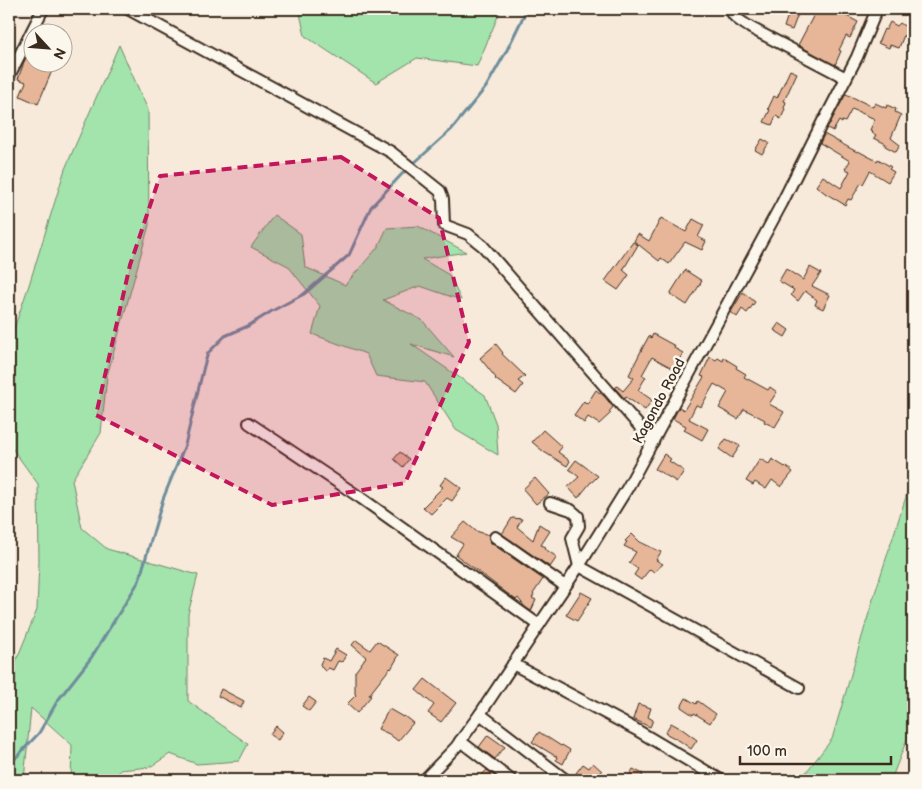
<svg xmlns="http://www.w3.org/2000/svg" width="922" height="789" font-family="'Balsamiq Sans',sans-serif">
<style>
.green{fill:#a3e4ad;stroke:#6f8766}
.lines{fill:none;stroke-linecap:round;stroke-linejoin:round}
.stream{stroke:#6d8d9b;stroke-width:3}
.building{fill:#e7b698;stroke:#3b2a1e}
.street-casing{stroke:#3b2a1e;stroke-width:14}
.street{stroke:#fbf7ec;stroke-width:10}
.marked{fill:#c2185b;fill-opacity:0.2;stroke:#c2185b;stroke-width:4;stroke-dasharray:10 6;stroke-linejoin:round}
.labels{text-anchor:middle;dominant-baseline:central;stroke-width:5;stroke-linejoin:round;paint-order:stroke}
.street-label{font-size:14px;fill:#3b2a1e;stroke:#fbf7ec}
</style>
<rect width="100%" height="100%" fill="#f7eadb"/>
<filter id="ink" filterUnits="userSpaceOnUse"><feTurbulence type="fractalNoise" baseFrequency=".02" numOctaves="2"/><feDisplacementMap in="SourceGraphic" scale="10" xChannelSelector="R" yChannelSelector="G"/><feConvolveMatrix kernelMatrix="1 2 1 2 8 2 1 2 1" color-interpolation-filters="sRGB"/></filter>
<g filter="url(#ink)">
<!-- green -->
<g class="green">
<polygon points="299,9 337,9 337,13 349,9 501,9 477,66 417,58 376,83 305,36"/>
<polygon points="119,45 148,110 149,225 107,376 101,433 72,480 82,528 107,549 198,575 188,614 188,701 248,744 239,761 197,764 170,754 150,767 120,770 116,780 71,780 72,745 31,708 24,780 9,780 9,687 16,661 37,610 39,561 38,484 9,444 9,343 29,285 65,169"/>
<polygon points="274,215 301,234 305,267 345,285 378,247 387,228 418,226 466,252 422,259 449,275 461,300 420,286 383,300 422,320 454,357 411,344 485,395 496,424 498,455 456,430 425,382 376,376 366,354 312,334 320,306 288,266 251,247"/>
<polygon points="913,475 913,724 891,780 800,780 832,739 874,596"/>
</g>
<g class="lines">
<!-- stream -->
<polyline class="stream" points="9,765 39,733 58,700 91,658 139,581 163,499 185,445 204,366 208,353 225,336 248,326 272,311 304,294 349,255 371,207 403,173 451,130 486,87 506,52 527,9"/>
</g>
<!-- building -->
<g class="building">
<polygon points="790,9 800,9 792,30 784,27"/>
<polygon points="817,9 838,9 837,11 858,22 850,38 846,36 839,50 841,51 835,65 798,45"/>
<polygon points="890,22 897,26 900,23 913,32 913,42 904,35 899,48 890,45 889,48 878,43 884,29 886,30"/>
<polygon points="32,45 32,62 48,62 54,66 38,104 20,96 26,82 18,79 23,65 23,64"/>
<polygon points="790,70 797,73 784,101 786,102 784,108 785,109 781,119 776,116 772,125 764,122 770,110 768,109 774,96 777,98"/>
<polygon points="846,94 873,107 875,103 886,108 887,105 896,109 895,112 901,115 891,138 900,145 896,152 885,146 886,144 874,138 876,135 872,133 873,132 870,130 875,119 852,109 845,122 842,121 842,123 839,121 833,131 827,128"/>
<polygon points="824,135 824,134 857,152 858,151 877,161 878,159 891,167 889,169 894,172 888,182 870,171 863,184 861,183 851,200 848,199 845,205 825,193 816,186 823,176 841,188 850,171 845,169 850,161 820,143"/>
<polygon points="762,139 769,143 762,154 755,150"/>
<polygon points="661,218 686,232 693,219 704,225 698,237 706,241 702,250 685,242 669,264 661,258 659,261 634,241 638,234 649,241"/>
<polygon points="633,242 638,245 623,270 629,275 618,290 605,281"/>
<polygon points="810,267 821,273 812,286 830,295 823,309 815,305 817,300 805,291 798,301 791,295 794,290 779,281 786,269 803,280"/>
<polygon points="685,270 702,281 687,305 670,294"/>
<polygon points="743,292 755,302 747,313 742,309 737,317 731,312"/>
<polygon points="779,323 789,330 785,337 774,330"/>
<polygon points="653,334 675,346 674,348 683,353 674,369 652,357 642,375 646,377 638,390 652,400 645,410 626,397 625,399 615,388 617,386 623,391 634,378 629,375 644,345 649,336 651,338"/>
<polygon points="496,344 503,353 502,354 525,376 518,381 523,385 516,394 495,379 496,378 480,358"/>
<polygon points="710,357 716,360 718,358 723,361 724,358 737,366 736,368 746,374 744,377 768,390 770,387 777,392 769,404 784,412 775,427 764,422 765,420 744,409 738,419 719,408 728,392 714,384 701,407 696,405 689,419 708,429 702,440 684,430 686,426 673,419 679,407 684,410 704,377 701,376"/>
<polygon points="596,390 604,396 613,407 609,412 611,413 599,424 588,417 584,423 574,415 584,401 587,404"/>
<polygon points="543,430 562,447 558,452 570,461 567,466 544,452 532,442"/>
<polygon points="726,439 740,446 732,458 719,449"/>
<polygon points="400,452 409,459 403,467 394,459"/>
<polygon points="664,454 671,459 669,461 684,471 677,482 655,469"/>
<polygon points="760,459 769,464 772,459 785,467 786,466 793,472 781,487 772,480 766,489 755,482 753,485 746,481"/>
<polygon points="576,460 598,476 592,482 591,482 578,498 568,487 579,477 569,469"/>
<polygon points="446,477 461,488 452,501 447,498 431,514 423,507 443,487 440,485"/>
<polygon points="535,478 549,494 536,504 523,489"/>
<polygon points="512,518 522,519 517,527 533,540 539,524 550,531 541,545 546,547 545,549 557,557 550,567 502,534"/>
<polygon points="465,522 476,531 489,535 489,539 491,543 543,579 533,594 534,595 532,598 536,600 531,611 525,607 518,598 516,600 456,555 463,544 451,537"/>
<polygon points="632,534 640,542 661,552 656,560 663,564 654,572 650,569 641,580 634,575 638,569 629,563 636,552 624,546 627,542 625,541"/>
<polygon points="581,592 592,598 577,621 566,615"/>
<polygon points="356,640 370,650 377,641 399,655 391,669 390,668 369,695 371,696 357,713 347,704 356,695 355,694 355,672 366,657 352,645"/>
<polygon points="336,649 346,655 342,662 338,661 333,670 329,668 325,671 322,668 320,664 323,658 329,661"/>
<polygon points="425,679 456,703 441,722 428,713 434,705 416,690"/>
<polygon points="221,689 244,701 241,708 218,696"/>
<polygon points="309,697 316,702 309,711 302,706"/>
<polygon points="686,698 696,704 698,701 716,714 710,723 694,713 693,715 681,707"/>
<polygon points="638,704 651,708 648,717 653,720 650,727 633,719"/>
<polygon points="389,709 403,717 404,716 413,723 398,741 389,734 378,729"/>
<polygon points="671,723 682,729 697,740 691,749 680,741 665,733"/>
<polygon points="276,726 283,732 278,740 270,735"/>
<polygon points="539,732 561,746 562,745 570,750 563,764 556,760 557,757 532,742"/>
<polygon points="488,735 505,747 495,759 479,747"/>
<polygon points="593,763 602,771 596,780 585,780 576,773 583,764 589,768"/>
<polygon points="633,769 643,774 640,780 627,780"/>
<polygon points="487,770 500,780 476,780"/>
</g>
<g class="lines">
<!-- street casing -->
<g class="street-casing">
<g id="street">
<polyline points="128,9 391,152 440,191 443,199 444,225 468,234 483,246 653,442"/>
<path d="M731,9C732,18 744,23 751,28L846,78"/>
<polyline points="9,76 43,9"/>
<polyline points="249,423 361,498 539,625"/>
<polyline points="550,503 571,510 578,516 579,526 572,538 579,566 799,688"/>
<polyline points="495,537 565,586"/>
<polyline points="513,664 635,729 721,780"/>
<polyline points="480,714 566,780"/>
<polyline points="460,741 511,780"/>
<polyline points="424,780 456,747 480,714 539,625 579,566 628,487 782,203 823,121 825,119 857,57 877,9"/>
</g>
</g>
<!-- street -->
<use href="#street" class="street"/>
</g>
</g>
<!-- marked area -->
<path class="marked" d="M341,157L439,218L469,342L405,483L272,505L96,415L130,265L160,176Z"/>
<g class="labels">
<!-- street labels -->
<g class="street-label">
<text transform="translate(659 401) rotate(-62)">Kagondo Road</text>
</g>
</g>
<!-- margin -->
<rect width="922" height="789" fill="none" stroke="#fbf7ec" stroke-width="30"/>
<rect x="15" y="15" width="892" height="759" fill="none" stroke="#3b2a1e" stroke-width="2" filter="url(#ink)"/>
<!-- north arrow -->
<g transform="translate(48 48) rotate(116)"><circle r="24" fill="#fbf7ec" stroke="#aea59a"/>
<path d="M0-4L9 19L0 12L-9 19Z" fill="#3b2a1e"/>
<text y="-8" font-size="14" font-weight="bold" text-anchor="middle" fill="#3b2a1e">N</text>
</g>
<!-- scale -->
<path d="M740 756v8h151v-8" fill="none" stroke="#3b2a1e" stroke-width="2.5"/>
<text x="747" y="756" font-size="15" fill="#3b2a1e" stroke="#fbf7ec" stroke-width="4" paint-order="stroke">100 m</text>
</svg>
